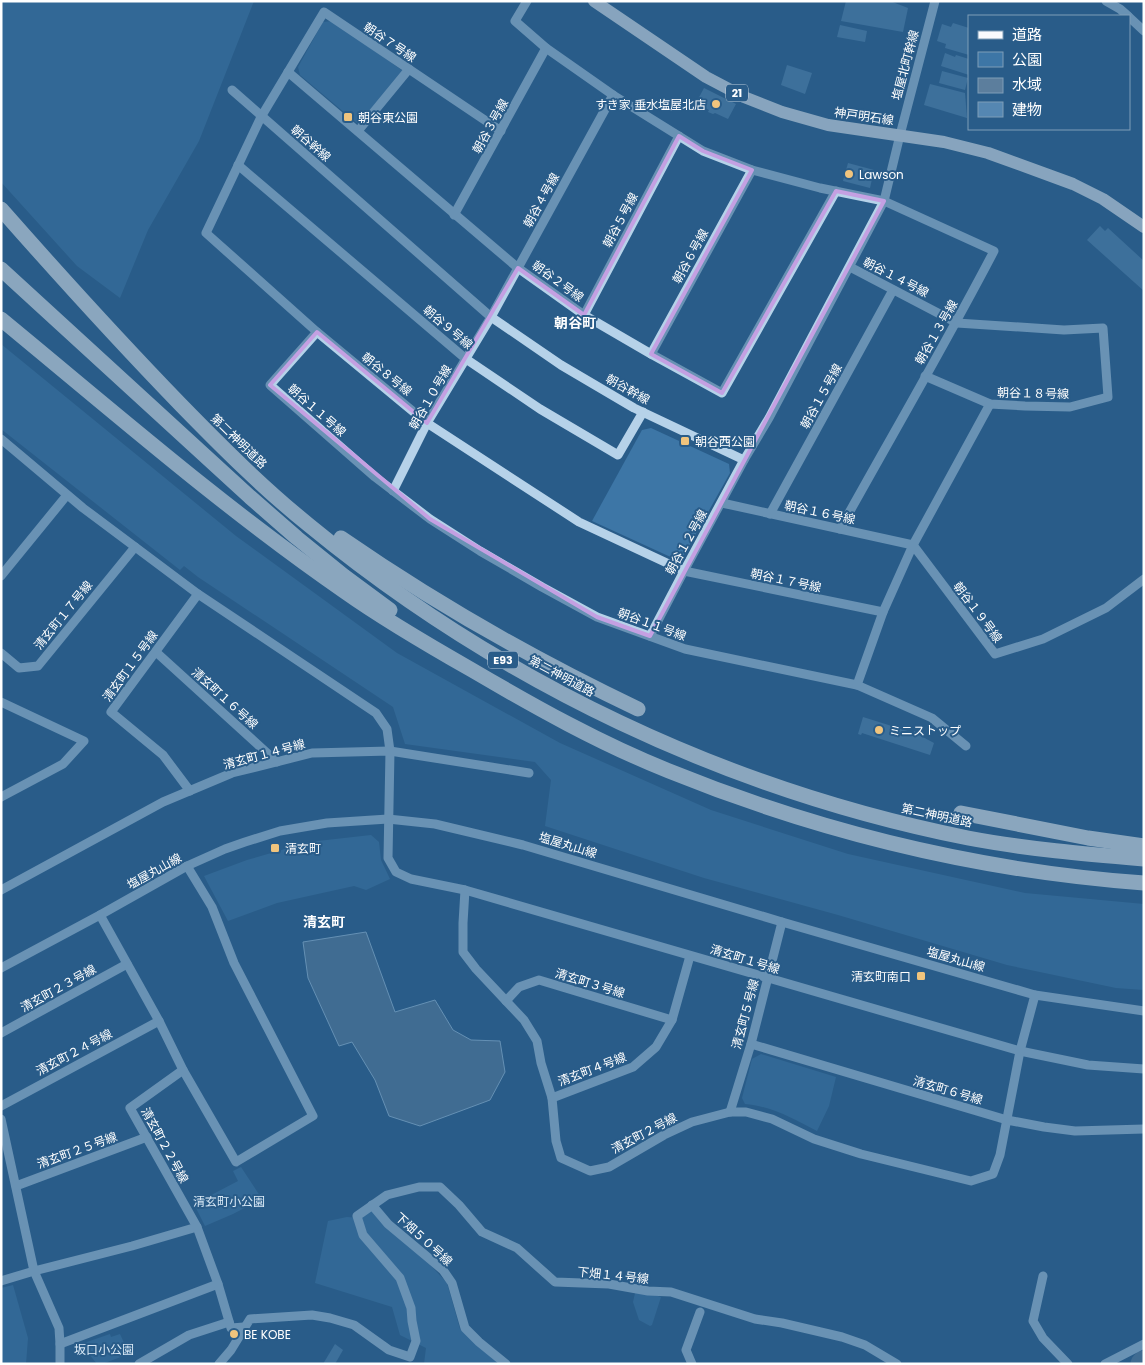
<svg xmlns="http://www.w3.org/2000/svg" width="1145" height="1365" font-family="Poppins,'Noto Sans JP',sans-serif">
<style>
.green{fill:#3d76a6}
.water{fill:#5c7e9d;stroke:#abcee9}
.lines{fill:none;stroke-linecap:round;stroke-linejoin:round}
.river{stroke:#5c7e9d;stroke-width:25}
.building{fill:#5587b2}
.minor{stroke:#b6d2e9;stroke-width:9}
.major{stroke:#f9fbfe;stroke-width:12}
.highway{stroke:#fff;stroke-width:15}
.marked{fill:none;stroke:#c4a0e2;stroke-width:4;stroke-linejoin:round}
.poi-dot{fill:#f0c47d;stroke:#295c89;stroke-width:2}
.labels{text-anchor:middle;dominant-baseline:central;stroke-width:4;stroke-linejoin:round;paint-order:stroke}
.shield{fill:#295c89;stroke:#bfcedc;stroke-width:1}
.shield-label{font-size:11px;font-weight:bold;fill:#fff}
.street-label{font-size:12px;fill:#fff;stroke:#295c89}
.poi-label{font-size:12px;fill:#fff;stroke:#295c89;text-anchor:start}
.park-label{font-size:12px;fill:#daeaf7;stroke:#295c89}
.neighbourhood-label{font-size:14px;font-weight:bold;fill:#fff;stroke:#295c89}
</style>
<rect width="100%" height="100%" fill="#295c89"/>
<!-- green -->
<g class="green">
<polygon points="1,1 254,1 199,141 148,230 120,298 77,266 1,182"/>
<polygon points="332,21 403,71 358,124 300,75 298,67 323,22"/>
<polygon points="1,344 236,536 397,653 560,743 711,810 848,854 1025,893 1144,904 1144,990 1116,988 1007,965 838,915 704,878 545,826 551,780 535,762 405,744 393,707 198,577 184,566 180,570 1,429"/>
<polygon points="651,428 729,464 730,473 684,555 675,559 592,521 642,430"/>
<polygon points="371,835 379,842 381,860 390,879 366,890 354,886 277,903 228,921 204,876 247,860 309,842"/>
<path d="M761,1054L836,1077L829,1106L817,1131C794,1119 771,1106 745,1104L742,1098L752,1059Z"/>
<polygon points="241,1167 262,1199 233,1214 205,1226 194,1204 238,1181 233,1171"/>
<polygon points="371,1209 423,1257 447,1283 460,1329 501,1364 424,1364 426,1348 400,1335 392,1307 315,1283 328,1221 347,1217 360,1218"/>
<polygon points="13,1285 28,1338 26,1364 1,1364 1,1288"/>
<polygon points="636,1289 661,1297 652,1325 650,1326 639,1320 633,1302"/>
<polygon points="110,1334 111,1337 120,1334 129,1354 102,1364 97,1364 81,1344"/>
</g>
<!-- water -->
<polygon class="water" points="366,932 395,1012 435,1000 453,1030 471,1040 500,1041 505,1072 490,1100 420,1126 389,1116 375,1080 352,1042 339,1046 308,978 303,942"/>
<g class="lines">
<!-- river -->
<polyline class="river" points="1143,1364 1144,1363"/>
</g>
<!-- building -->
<g class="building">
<polygon points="846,1 890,1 908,8 903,32 841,21"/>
<polygon points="953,23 969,28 969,55 945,48 946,44 937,41 942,24 951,27"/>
<polygon points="840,25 867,31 865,42 837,37"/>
<polygon points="945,53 955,57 956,55 969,59 969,75 941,66"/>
<polygon points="787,65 812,73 805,94 781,85"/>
<polygon points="942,71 968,78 965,90 939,83"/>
<polygon points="930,84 965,93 967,118 924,105"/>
<polygon points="704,88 736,104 728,119 715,113 713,114 708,112 709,110 696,103"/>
<polygon points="848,163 874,170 870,188 843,181"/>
<polygon points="1100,226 1105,231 1108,228 1144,261 1144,291 1087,240"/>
<polygon points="863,717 914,733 914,731 920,734 919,735 934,743 930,755 862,733 861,735 858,734"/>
<polygon points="335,1344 343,1350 335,1364 323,1364"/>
</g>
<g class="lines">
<!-- minor -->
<g class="minor">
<path d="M527,1L515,21L546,48L613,95L703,151L752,170L820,188L884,201L994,251C945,345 891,437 840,529"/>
<polyline points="1106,1 1120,9 1128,16"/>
<polyline points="1129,17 1144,31"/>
<polyline points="288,72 518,268 584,315 651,354 722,393 836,191"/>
<polyline points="232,90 491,317 561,365 634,408 744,460 769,418 884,201 900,135 935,1"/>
<polyline points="358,131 409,69"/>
<polyline points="501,131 324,12 261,117 206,233 317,332 427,423 579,522 684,571 883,612"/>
<polyline points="238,165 466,359 540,409 618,455 643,412"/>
<polyline points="454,215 546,48"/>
<polyline points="850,267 957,323 1064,330 1103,328 1108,397 1070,407 1025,406 990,404 925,376"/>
<polyline points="584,315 679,136"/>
<polyline points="317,332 270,385 375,477 430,519 480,551 542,587 597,617 685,649 857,685 883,612 913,545 990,404"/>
<polyline points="651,354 752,170"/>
<polyline points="1,439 83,508 198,594 376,713 387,729 390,751 388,858 396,872 411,879 465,890 1020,1051 1088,1065 1144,1069"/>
<polyline points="393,491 427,423 491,317 613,95"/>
<polyline points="722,503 913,545 995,654 1043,639 1106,608 1144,579"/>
<polyline points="770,514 893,290"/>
<polyline points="1,576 67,495"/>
<polyline points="650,636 684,571 744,460"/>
<polyline points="156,652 277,762"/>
<polyline points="1,653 19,668 38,666 135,547"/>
<polyline points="857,685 932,718 966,746"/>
<polyline points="1,702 84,741 63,764 1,797"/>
<polyline points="190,791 163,755 111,712 198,594"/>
<polyline points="1,890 163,802 232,773 312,753 390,751 529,773"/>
<polyline points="465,890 463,923 463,952 476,969 524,1020 537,1041 541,1063 552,1098 556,1141 561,1158 590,1171 609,1167 664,1135 692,1122 730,1112 746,1112 772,1119 814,1139 861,1154 971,1181 993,1174 1000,1155 1020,1051 1035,995"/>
<polyline points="1,968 100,915 187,866 225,849 245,842 280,831 327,823 388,819 435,824 523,845 782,922 1035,995 1144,1011"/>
<polyline points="506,1001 519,987 539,980 672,1020"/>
<polyline points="1,1033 127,964"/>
<polyline points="751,1044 1007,1120 1044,1127 1075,1131 1144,1129"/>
<polyline points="183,1070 236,1162 313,1116 234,963 212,907 187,866"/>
<polyline points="552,1098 633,1067 656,1047 672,1020 690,956"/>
<polyline points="1,1106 159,1021"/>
<polyline points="730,1112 751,1044 782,922"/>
<polyline points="1,1119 34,1271 132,1246 197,1227 130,1108 183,1070 159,1021 100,915"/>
<polyline points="16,1186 147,1137"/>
<polyline points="372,1205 388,1224 443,1270 452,1283 465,1328 479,1342 506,1364"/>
<polyline points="1043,1276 1033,1321 1043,1338 1068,1364"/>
<polyline points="1,1281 34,1271 59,1328 60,1344 218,1284 197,1227"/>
<polyline points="218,1284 231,1328 244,1327"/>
<polyline points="60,1364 60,1344"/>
<polyline points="139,1364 189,1335 229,1322"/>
<polyline points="219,1364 231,1350 250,1319 312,1315 330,1318 354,1325 389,1350 410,1357 416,1341 412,1321 411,1308 400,1278 363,1235 357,1216 387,1195 419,1187 440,1187 459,1205 482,1232 517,1248 555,1282 609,1284 648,1291 671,1292 755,1319 782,1323 842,1337 865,1345 897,1364"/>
<polyline points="692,1364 686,1350 700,1312"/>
<polyline points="1105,1364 1144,1344"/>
</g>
<!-- major -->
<polyline class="major" points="594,1 706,77 744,97 782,112 828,125 944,142 988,153 1073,184 1103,199 1144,227"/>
<!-- highway -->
<g class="highway">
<path d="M1,209C60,276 119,341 181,405C222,447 264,489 310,526C500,682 727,790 968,838C1026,849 1085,854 1144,859"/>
<polyline points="1,269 250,497 297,538 344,576 390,610"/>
<path d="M1,319C114,412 224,508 344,591C385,620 428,645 472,670C535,707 601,744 669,771C822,833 979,871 1144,883"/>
<path d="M341,538C435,603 535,660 638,709"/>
<polyline points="961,813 1088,838 1144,846"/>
</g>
</g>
<!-- marked area -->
<path d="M0 0H1145V1365H0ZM679,136L703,151L752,170L651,354L722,393L836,191L884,201L650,636L597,617L430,519L270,385L317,332L427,423L518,268L584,315Z" fill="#295c89" fill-opacity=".55" fill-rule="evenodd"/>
<path class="marked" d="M679,136L703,151L752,170L651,354L722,393L836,191L884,201L650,636L597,617L430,519L270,385L317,332L427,423L518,268L584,315Z"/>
<!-- markers -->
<g class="poi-dot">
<circle cx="716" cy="104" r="5"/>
<rect x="343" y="112" width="10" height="10" rx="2.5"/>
<circle cx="849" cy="174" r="5"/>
<rect x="680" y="436" width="10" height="10" rx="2.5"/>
<circle cx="879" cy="730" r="5"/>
<rect x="270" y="843" width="10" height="10" rx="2.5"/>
<rect x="916" y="971" width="10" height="10" rx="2.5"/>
<circle cx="234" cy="1334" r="5"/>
</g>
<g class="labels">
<!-- shield labels -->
<g class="shield">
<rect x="726" y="84.5" width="22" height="17" rx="4"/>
<rect x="488" y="651.5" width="30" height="17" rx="4"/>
</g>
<g class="shield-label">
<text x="737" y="93">21</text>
<text x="503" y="660">E93</text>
</g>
<!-- street labels -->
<g class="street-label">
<text transform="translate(390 42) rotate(34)">朝谷７号線</text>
<text transform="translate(905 65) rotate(-75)">塩屋北町幹線</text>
<text transform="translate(864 116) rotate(8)">神戸明石線</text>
<text transform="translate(490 126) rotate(-61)">朝谷３号線</text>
<text transform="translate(311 143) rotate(41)">朝谷幹線</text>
<text transform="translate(541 200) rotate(-61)">朝谷４号線</text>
<text transform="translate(620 220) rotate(-62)">朝谷５号線</text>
<text transform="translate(690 256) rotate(-61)">朝谷６号線</text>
<text transform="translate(896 277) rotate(27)">朝谷１４号線</text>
<text transform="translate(558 281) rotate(36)">朝谷２号線</text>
<text transform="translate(448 327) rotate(40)">朝谷９号線</text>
<text transform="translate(936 332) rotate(-60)">朝谷１３号線</text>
<text transform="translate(387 374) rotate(39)">朝谷８号線</text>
<text transform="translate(628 389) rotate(29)">朝谷幹線</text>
<text transform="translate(1033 393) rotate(1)">朝谷１８号線</text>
<text transform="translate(821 396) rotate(-61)">朝谷１５号線</text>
<text transform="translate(430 397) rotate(-60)">朝谷１０号線</text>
<text transform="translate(317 410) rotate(41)">朝谷１１号線</text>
<text transform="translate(239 441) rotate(44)">第二神明道路</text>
<text transform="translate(820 512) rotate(12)">朝谷１６号線</text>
<text transform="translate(686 542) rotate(-61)">朝谷１２号線</text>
<text transform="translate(786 580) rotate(12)">朝谷１７号線</text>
<text transform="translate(978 612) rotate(53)">朝谷１９号線</text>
<text transform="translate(63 615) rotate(-51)">清玄町１７号線</text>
<text transform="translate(652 624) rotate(20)">朝谷１１号線</text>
<text transform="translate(130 666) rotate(-54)">清玄町１５号線</text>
<text transform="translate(562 676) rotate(28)">第二神明道路</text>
<text transform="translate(225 698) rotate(42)">清玄町１６号線</text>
<text transform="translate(264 754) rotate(-15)">清玄町１４号線</text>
<text transform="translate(937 815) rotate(12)">第二神明道路</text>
<text transform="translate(568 845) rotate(17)">塩屋丸山線</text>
<text transform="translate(154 871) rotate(-29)">塩屋丸山線</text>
<text transform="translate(745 959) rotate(17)">清玄町１号線</text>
<text transform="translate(956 959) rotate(16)">塩屋丸山線</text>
<text transform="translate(590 983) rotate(17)">清玄町３号線</text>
<text transform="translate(58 988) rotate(-29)">清玄町２３号線</text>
<text transform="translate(745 1014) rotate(-75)">清玄町５号線</text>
<text transform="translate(74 1052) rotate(-28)">清玄町２４号線</text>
<text transform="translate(592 1069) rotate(-21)">清玄町４号線</text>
<text transform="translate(948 1090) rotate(16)">清玄町６号線</text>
<text transform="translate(644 1133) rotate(-28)">清玄町２号線</text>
<text transform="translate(165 1145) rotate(61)">清玄町２２号線</text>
<text transform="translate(77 1150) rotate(-20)">清玄町２５号線</text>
<text transform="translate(424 1239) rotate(42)">下畑５０号線</text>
<text transform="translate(613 1275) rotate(6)">下畑１４号線</text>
</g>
<!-- poi labels -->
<g class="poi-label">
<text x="706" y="104" text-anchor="end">すき家 垂水塩屋北店</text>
<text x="358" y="117">朝谷東公園</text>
<text x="859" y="174">Lawson</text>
<text x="695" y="441">朝谷西公園</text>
<text x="889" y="730">ミニストップ</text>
<text x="285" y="848">清玄町</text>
<text x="911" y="976" text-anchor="end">清玄町南口</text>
<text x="244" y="1334">BE KOBE</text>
</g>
<!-- park labels -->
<g class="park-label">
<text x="229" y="1201">清玄町小公園</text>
<text x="104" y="1349">坂口小公園</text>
</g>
<!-- neighbourhood labels -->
<g class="neighbourhood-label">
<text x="575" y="323">朝谷町</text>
<text x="324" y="922">清玄町</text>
</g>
</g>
<!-- border -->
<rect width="1145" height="1365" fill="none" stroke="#ffffff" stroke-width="5"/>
<!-- legend -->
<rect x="968" y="15" width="162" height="115" fill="#295c89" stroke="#7f9db8"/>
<rect x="978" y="31" width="25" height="8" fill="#f9fbfe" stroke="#7f9db8"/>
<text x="1012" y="40" font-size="15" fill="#ffffff">道路</text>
<rect x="978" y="52" width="25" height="15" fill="#3d76a6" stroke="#7f9db8"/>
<text x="1012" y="65" font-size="15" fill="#ffffff">公園</text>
<rect x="978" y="78" width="25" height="15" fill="#5c7e9d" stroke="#7f9db8"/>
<text x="1012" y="90" font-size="15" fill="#ffffff">水域</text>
<rect x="978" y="102" width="25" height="15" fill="#5587b2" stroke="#7f9db8"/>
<text x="1012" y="115" font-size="15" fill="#ffffff">建物</text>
</svg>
